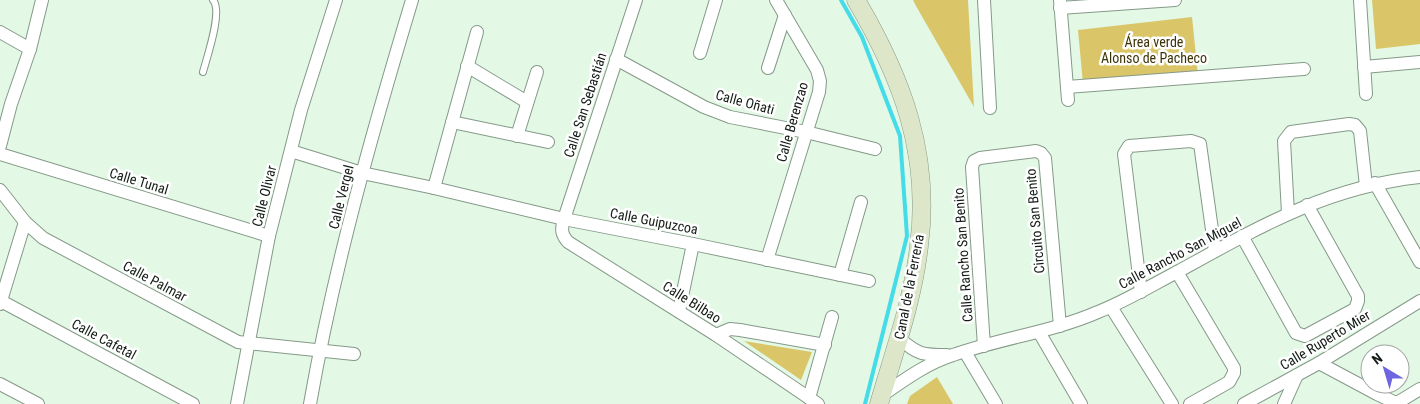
<svg xmlns="http://www.w3.org/2000/svg" width="1420" height="404" font-family="'Roboto Condensed',sans-serif">
<style>
.green{fill:#dac669}
.lines{fill:none;stroke-linecap:round;stroke-linejoin:round}
.stream{stroke:#44dce8;stroke-width:4}
.lane-casing{stroke:#859988;stroke-width:8}
.street-casing{stroke:#859988;stroke-width:14}
.secondary-casing{stroke:#859988;stroke-width:19}
.lane{stroke:#fff;stroke-width:6}
.street{stroke:#fff;stroke-width:12}
.secondary{stroke:#dde6c8;stroke-width:18}
.labels{text-anchor:middle;dominant-baseline:central;stroke-width:5;stroke-linejoin:round;paint-order:stroke}
.park-label{font-size:14px;fill:#3d3306;stroke:#fff}
.street-label{font-size:14px;fill:#131b15;stroke:#fff}
</style>
<rect width="100%" height="100%" fill="#e3f9e6"/>
<!-- green -->
<g class="green">
<polygon points="913,0 968,0 974,107 916,6"/>
<polygon points="1372,0 1420,0 1420,44 1376,49"/>
<polygon points="1192,17 1198,75 1083,84 1078,30"/>
<polygon points="744,341 812,352 801,380"/>
<polygon points="937,377 953,404 907,404 910,396"/>
</g>
<g class="lines">
<!-- stream -->
<polyline class="stream" points="841,0 862,37 900,136 907,236 865,404"/>
<!-- lane casing -->
<g class="lane-casing">
<path id="lane" d="M203,72C207,57 223,11 213,0"/>
</g>
<!-- street casing -->
<g class="street-casing">
<g id="street">
<path d="M636,0L564,219C561,229 561,234 568,242L716,335L818,404"/>
<polyline points="984,0 990,108"/>
<polyline points="1060,0 1068,100"/>
<polyline points="1360,0 1366,94"/>
<polyline points="1060,8 1175,0"/>
<polyline points="0,32 30,49"/>
<polyline points="700,53 716,0"/>
<polyline points="616,59 704,107 730,117 806,132 875,149"/>
<polyline points="467,66 527,102"/>
<polyline points="1364,67 1420,62"/>
<polyline points="768,68 785,15"/>
<polyline points="1067,87 1304,69"/>
<polyline points="452,122 548,142"/>
<polyline points="517,136 537,72"/>
<polyline points="0,146 11,104 30,49 42,0"/>
<polyline points="291,151 362,173 434,188 564,219 693,244 869,281"/>
<polyline points="0,154 269,236"/>
<polyline points="1375,183 1420,262"/>
<polyline points="434,188 477,32"/>
<polyline points="0,190 25,222 43,238 238,342 354,354"/>
<polyline points="1288,213 1284,141 1291,132 1349,124 1355,125 1360,131 1366,186"/>
<polyline points="1242,236 1296,333 1305,336 1355,309 1358,301 1358,296 1307,205"/>
<polyline points="767,260 819,92 820,81 817,70 776,0"/>
<polyline points="1177,272 1234,368 1234,373 1229,382 1190,404"/>
<polyline points="840,275 861,202"/>
<polyline points="1141,292 1124,154 1129,146 1191,141 1200,144 1215,251"/>
<polyline points="1,301 193,404"/>
<polyline points="0,304 25,222"/>
<polyline points="1111,307 1172,404"/>
<polyline points="679,311 693,244"/>
<polyline points="1039,332 1081,404"/>
<polyline points="716,335 730,329 740,330 825,345"/>
<path d="M899,338C918,355 923,355 947,355"/>
<polyline points="984,346 972,167 974,161 980,158 1036,151 1041,153 1045,158 1060,326"/>
<polyline points="965,352 996,404"/>
<polyline points="1319,363 1377,394 1398,404"/>
<polyline points="0,384 38,404"/>
<path d="M881,396C904,380 927,363 953,355C1001,338 1052,332 1098,312C1126,301 1152,285 1179,271C1259,227 1327,187 1420,177"/>
<polyline points="809,398 832,317"/>
<polyline points="1397,403 1420,389"/>
<polyline points="237,404 269,236 301,110 336,0"/>
<path d="M310,404C334,267 372,133 412,0"/>
<polyline points="1244,404 1319,363 1420,301"/>
<polyline points="1284,404 1297,375"/>
</g>
</g>
<!-- secondary casing -->
<g class="secondary-casing">
<path id="secondary" d="M856,0C902,78 931,154 919,246C913,300 894,352 879,404"/>
</g>
<!-- lane -->
<use href="#lane" class="lane"/>
<!-- street -->
<use href="#street" class="street"/>
<!-- secondary -->
<use href="#secondary" class="secondary"/>
</g>
<g class="labels">
<!-- park labels -->
<g class="park-label">
<text x="1154" y="42">Área verde<tspan x="1154" dy="16">Alonso de Pacheco</tspan></text>
</g>
<!-- street labels -->
<g class="street-label">
<text transform="translate(745 102) rotate(15)">Calle Oñati</text>
<text transform="translate(585 105) rotate(-72)">Calle San Sebastián</text>
<text transform="translate(792 122) rotate(-74)">Calle Berenzao</text>
<text transform="translate(139 181) rotate(17)">Calle Tunal</text>
<text transform="translate(264 196) rotate(-76)">Calle Olivar</text>
<text transform="translate(341 197) rotate(-76)">Calle Vergel</text>
<text transform="translate(654 221) rotate(11)">Calle Guipuzcoa</text>
<text transform="translate(1035 221) rotate(-95)">Circuito San Benito</text>
<text transform="translate(1180 253) rotate(-28)">Calle Rancho San Miguel</text>
<text transform="translate(963 255) rotate(-94)">Calle Rancho San Benito</text>
<text transform="translate(155 281) rotate(28)">Calle Palmar</text>
<text transform="translate(909 287) rotate(-79)">Canal de la Ferrería</text>
<text transform="translate(692 302) rotate(32)">Calle Bilbao</text>
<text transform="translate(104 339) rotate(28)">Calle Cafetal</text>
<text transform="translate(1325 340) rotate(-31)">Calle Ruperto Mier</text>
</g>
</g>
<!-- north arrow -->
<g transform="translate(1385 369) rotate(322)"><circle r="24" fill="#ffffff" stroke="#a1a4a1"/>
<path d="M0-4L9 19L0 12L-9 19Z" fill="#6e66e0"/>
<text y="-8" font-size="14" font-weight="bold" text-anchor="middle" fill="#131b15">N</text>
</g>
</svg>
